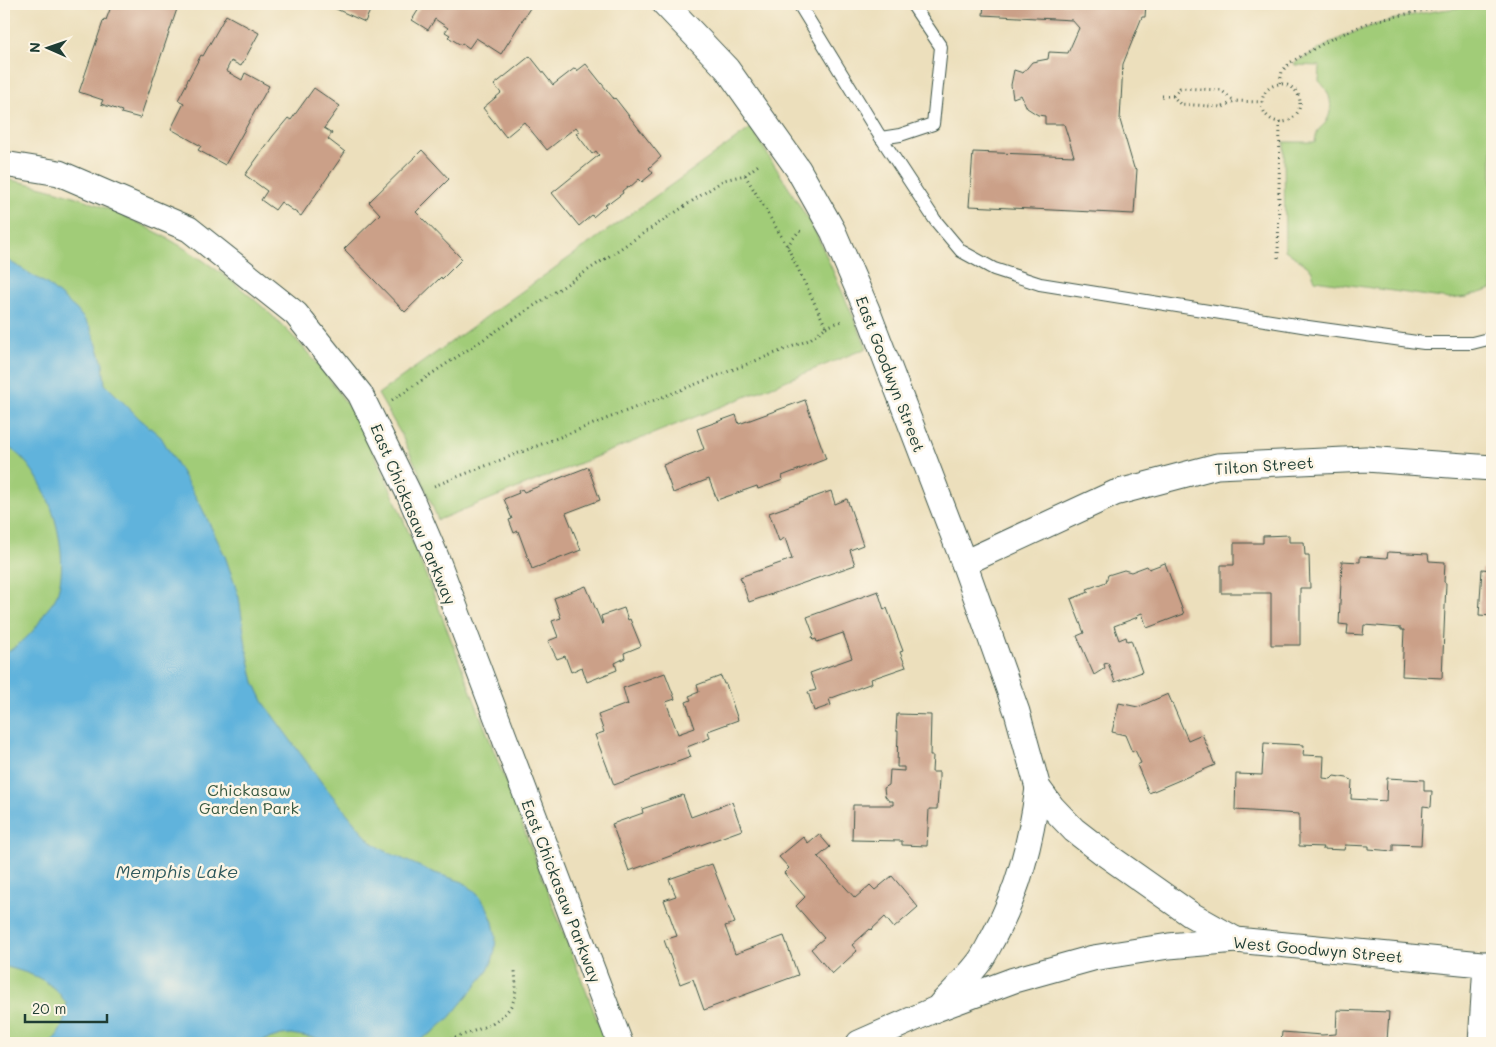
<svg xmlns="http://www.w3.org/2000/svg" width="1496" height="1047" font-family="Mali,sans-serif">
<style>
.green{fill:#a1cc78;stroke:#608456}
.water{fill:#61b3dc;stroke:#407888}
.building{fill:#cba088}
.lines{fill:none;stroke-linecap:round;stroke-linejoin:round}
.lane-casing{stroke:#3e5548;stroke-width:14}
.street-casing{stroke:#3e5548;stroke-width:27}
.path{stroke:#3e5548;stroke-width:3;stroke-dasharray:1 4;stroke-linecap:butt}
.lane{stroke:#fff;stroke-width:12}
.street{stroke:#fff;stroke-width:25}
.labels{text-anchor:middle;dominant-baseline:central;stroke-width:5;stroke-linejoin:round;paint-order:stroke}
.street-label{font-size:16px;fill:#1f3d34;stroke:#fcf5e5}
.park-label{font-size:16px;fill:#395a42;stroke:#fcf5e5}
.water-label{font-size:18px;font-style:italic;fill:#305a5e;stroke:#fcf5e5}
</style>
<rect width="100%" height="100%" fill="#fcf5e5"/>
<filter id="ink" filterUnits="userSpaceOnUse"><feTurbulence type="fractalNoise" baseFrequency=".02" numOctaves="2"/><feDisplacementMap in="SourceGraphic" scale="10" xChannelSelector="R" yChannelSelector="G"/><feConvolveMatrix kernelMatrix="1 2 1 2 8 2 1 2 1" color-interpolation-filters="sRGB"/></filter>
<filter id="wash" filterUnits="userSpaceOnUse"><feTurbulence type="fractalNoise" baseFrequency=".0096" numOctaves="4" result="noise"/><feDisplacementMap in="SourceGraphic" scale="20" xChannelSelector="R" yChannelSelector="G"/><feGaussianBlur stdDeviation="1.12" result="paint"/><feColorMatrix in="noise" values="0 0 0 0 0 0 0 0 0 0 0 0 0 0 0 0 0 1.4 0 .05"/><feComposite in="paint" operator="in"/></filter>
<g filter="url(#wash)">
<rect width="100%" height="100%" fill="#ecdfbc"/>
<!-- green -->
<g class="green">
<path d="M1492,6V289L1467,297L1449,299L1315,280L1311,269L1285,250L1284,142H1315C1317,124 1322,131 1328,118C1334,105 1329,90 1319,81L1320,66L1295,65L1294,63C1311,54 1328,44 1345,36C1390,17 1443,7 1492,6Z"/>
<polygon points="751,128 800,206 817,235 867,348 438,520 418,470 401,434 378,394"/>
<path d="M4,179C145,201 290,302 360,426C380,462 395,500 411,538C432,590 452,642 472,694C517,810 561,927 606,1043H4Z"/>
</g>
<!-- water -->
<path class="water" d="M4,258L47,284L77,310L90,327L97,345L103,364L105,384L140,419L161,437L201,506L225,556L239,597L246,646L254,682L263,701L273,716L322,783L370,841L387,852L432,872L463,882L477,893L487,907L493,922L496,936L495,950L492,962L487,972L449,1018L433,1032L415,1043H342L291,1034L281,1035L255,1043H50C62,1033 66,1018 66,1003C50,978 31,974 4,966V655C13,648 23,642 31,633C37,627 41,619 46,611C49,607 53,603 55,599C75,556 47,465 4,445Z"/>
<g id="blocks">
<!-- building -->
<g class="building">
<polygon points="112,4 172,4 178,6 140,118 121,113 122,111 101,104 103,100 79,92 104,19 106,20"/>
<polygon points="335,4 373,4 365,22 334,8"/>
<polygon points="422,4 524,4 530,8 501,54 476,38 469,48 462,43 461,45 448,37 450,35 445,32 448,28 435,19 428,30 412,20"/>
<polygon points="984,4 1146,4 1145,17 1142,17 1123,64 1120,120 1134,168 1137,169 1134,214 969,206 973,152 1074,156 1064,124 1045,124 1045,116 1038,115 1027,108 1021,95 1013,98 1011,85 1014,70 1023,73 1032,62 1048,59 1049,52 1068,53 1079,28 1072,20 983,15"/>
<polygon points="226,15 259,33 241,66 231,61 226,71 242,80 245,73 269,86 225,165 198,150 201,146 171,129 184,103 178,100 187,83 186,83 201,55 203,56"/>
<polygon points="530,56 553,85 575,68 577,71 586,64 614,99 615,98 661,157 649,168 653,173 642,182 639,179 629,188 628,186 622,191 623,193 611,202 610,201 605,205 606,206 593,217 592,215 579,226 552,193 599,155 596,151 592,154 576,133 579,131 576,127 547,150 524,122 506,137 483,108 501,93 494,85"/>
<polygon points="314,88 340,106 324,128 332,133 328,139 345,152 301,216 281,202 275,210 261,200 267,191 245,175 273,136 288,118 291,120"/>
<polygon points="422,150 449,179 416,212 462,259 442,279 441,277 405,312 344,249 380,214 369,202"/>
<polygon points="805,400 826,459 782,476 783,480 758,489 757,486 717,500 709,479 673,493 663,465 704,449 697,429 736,415 739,424"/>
<polygon points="588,467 600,500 566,513 581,550 532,569 518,531 514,533 509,520 512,519 504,499 519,493 518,491 522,489 524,492"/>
<polygon points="831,491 835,504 847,499 863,545 850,550 855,565 749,602 740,577 792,559 785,538 779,541 769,513"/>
<polygon points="1289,535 1289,542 1304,542 1305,555 1309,555 1310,588 1300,588 1300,645 1271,645 1271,593 1221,593 1221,565 1234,565 1234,543 1263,543 1263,536"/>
<polygon points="1388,552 1428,554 1429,561 1445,562 1444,582 1446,583 1442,678 1402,676 1404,630 1401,630 1401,628 1364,625 1363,635 1347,634 1348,625 1339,624 1342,561 1360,562 1360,556 1387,558"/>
<polygon points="1165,563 1184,614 1147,628 1142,613 1137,615 1138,617 1114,626 1119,640 1126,637 1127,641 1131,640 1142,672 1115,682 1108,663 1104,664 1105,668 1094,675 1077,636 1084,633 1071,599 1089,592 1087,589 1106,582 1108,575 1124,570 1131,572 1147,566 1149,569"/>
<polygon points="1482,569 1492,570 1492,616 1479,615"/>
<polygon points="586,586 602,624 603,624 601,616 624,608 628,620 630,619 641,646 624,653 625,658 615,663 617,670 587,682 582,667 571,672 565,656 557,659 548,641 558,637 552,621 561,618 554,598"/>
<polygon points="878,591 884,610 887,608 903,651 900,652 906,667 871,679 872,683 829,699 831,705 814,711 808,692 816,690 810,673 852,658 843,633 817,642 816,639 813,640 812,637 814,636 807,617"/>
<polygon points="665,673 675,699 666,702 678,734 695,728 686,702 691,700 689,696 699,692 697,685 721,676 724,684 726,684 738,720 708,731 710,738 687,747 691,757 614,785 595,735 604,732 598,715 627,704 628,705 623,688"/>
<polygon points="1168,694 1188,740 1202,734 1215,765 1149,793 1137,765 1141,763 1135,750 1132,752 1125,735 1112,732 1119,703 1138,707"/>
<polygon points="897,714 931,715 930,756 933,756 932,772 939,772 939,779 937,809 929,809 927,846 902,845 902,841 852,840 853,805 893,805 893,801 889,801 885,796 884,788 889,785 890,770 904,771 904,767 897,767 898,731 896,731"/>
<polygon points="1264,743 1304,745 1303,755 1324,756 1323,778 1331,779 1334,776 1347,778 1352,780 1351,799 1386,801 1387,778 1424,780 1424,791 1432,791 1431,807 1423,806 1421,845 1393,844 1393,851 1369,849 1369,846 1345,845 1344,850 1322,849 1323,847 1299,846 1299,814 1235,810 1236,774 1262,775"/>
<polygon points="683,795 691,817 732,802 742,830 629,871 612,824 643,813 642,809"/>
<polygon points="819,834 830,847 818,857 855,898 870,885 875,890 892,876 918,907 894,928 885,917 871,930 870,929 852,945 857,951 832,974 811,949 824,938 796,906 805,897 784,873 789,868 779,857 803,837 808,843"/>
<polygon points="712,864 735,923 725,926 735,954 784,936 798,975 704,1010 693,979 680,984 664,940 677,936 664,900 676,896 669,879"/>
<polygon points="1337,1010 1389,1012 1387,1041 1398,1042 1398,1043 1281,1043 1282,1032 1322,1035 1336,1034"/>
</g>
</g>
</g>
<g filter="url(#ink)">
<use href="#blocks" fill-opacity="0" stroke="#3e5548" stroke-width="1"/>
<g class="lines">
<!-- lane casing -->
<g class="lane-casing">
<g id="lane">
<polyline points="799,4 876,130 935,220 961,251 994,269 1040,284 1308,327 1424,343 1472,343 1492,338"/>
<polyline points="881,138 900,135 933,124 941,47 912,4"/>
</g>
</g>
<!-- street casing -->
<g class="street-casing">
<g id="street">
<polyline points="665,4 727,69 798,169 833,231 867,310 964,563 1017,712 1038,788 1052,807 1074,830 1105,854 1190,914 1236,940"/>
<polyline points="4,164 59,173 189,229 296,314 360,394 410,496 436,557 620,1043"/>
<polyline points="964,563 1115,493 1217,466 1366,459 1492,468"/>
<path d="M941,1004C955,990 968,977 980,961C985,954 989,945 993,938C1019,890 1031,841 1038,788"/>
<polyline points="859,1043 936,1009 1014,980 1093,958 1169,946 1236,940 1492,965"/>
<polyline points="1481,1043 1486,964"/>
</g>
</g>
<!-- path -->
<g class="path">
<polyline points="1280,83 1282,71 1291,62 1331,39 1370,22 1448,5 1459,4"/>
<circle cx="1281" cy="103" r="19"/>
<polyline points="1162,96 1173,96 1180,104 1223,107 1234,101 1262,102"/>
<polyline points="1173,96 1180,88 1221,90 1234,101"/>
<polyline points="745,175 761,163"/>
<polyline points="787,246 799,231 802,232"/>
<polyline points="1278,258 1280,122"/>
<polyline points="826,327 842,321"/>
<polyline points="392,400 724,180 745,175 787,246 826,327 809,340 434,486"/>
<path d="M441,1043C466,1032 508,1026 515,996C517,987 515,976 515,968"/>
</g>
<!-- lane -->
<use href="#lane" class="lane"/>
<!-- street -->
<use href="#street" class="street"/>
</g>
</g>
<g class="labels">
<!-- street labels -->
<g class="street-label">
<text transform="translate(891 374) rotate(69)">East Goodwyn Street</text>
<text transform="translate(1264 465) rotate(-4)">Tilton Street</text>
<text transform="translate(414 514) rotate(67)">East Chickasaw Parkway</text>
<text transform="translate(562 891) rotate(69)">East Chickasaw Parkway</text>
<text transform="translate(1318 949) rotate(5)">West Goodwyn Street</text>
</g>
<!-- park labels -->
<g class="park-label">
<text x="249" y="789">Chickasaw<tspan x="249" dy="18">Garden Park</tspan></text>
</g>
<!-- water labels -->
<g class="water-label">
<text x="177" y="871">Memphis Lake</text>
</g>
</g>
<!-- margin -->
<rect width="1496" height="1047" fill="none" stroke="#fcf5e5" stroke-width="20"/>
<!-- north arrow -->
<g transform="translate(48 48) rotate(272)" stroke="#fcf5e5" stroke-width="4" paint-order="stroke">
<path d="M0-4L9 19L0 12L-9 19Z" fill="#1f3d34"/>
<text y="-8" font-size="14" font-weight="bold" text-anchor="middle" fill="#1f3d34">N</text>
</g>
<!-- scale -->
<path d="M25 1014v8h82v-8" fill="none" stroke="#1f3d34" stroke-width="2.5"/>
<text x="32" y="1014" font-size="15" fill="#1f3d34" stroke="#fcf5e5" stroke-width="4" paint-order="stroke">20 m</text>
</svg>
